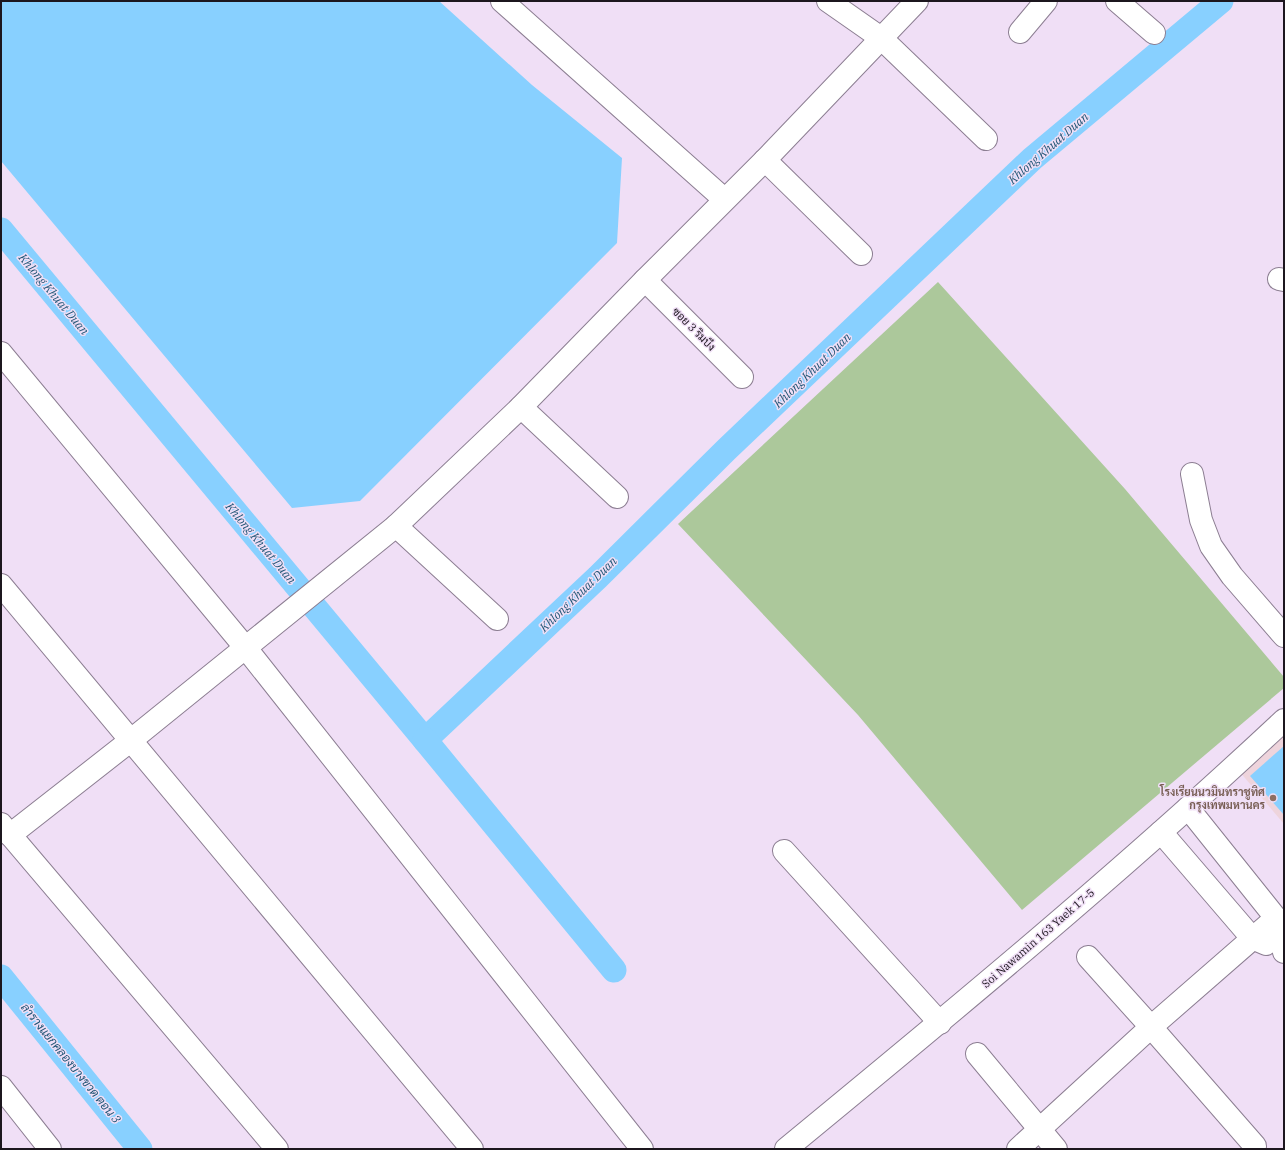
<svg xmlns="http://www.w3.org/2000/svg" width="1285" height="1150" font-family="'IBM Plex Serif',Sarabun,serif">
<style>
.education{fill:#eed4dc}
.green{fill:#acc89b}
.water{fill:#88d0ff}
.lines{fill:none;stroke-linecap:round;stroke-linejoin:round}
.canal{stroke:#88d0ff;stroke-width:25}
.minor-casing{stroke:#8c7e92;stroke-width:24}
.minor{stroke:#fff;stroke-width:22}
.education-dot{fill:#8d6e63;stroke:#f0dff6;stroke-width:1.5}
.labels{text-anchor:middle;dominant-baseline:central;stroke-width:3;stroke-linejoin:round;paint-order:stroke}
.street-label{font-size:11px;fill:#1c161e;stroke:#f0dff6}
.education-label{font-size:11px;font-weight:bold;fill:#785e54;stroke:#f0dff6;text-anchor:end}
.water-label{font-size:12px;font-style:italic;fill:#1f5575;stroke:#f0dff6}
</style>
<rect width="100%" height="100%" fill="#f0dff6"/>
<!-- education -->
<polygon class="education" points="1284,732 1284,824 1239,771"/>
<!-- green -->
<polygon class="green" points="938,282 1125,489 1284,677 1284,688 1022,910 858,715 678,524"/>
<!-- water -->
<g class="water">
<polygon points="1,1 439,1 532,85 622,158 617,243 360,501 292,508 1,161"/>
<polygon points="1284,746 1284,815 1250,776"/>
</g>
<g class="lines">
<!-- canal -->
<g class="canal">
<polyline points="1,230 425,740 598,577 726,450 1032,159 1221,1"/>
<polyline points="425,740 614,970"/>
<polyline points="1,977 140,1149"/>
</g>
<!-- minor casing -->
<g class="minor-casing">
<g id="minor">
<polyline points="502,1 724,199"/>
<polyline points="828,1 881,38 986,139"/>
<polyline points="1117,1 1154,33"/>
<polyline points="1020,32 1046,1"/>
<polyline points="765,160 861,254"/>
<polyline points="1279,279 1284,280"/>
<polyline points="645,280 742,377"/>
<polyline points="1,353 245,647 642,1149"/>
<polyline points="521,407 617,497"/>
<polyline points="1192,474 1201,520 1211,546 1232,576 1284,636"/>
<polyline points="396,526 497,619"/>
<polyline points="1,585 472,1149"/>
<polyline points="1188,808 1276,918 1284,952"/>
<polyline points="1,824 277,1149"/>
<polyline points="1161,832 1252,938 1266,944"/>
<polyline points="10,835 130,741 396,526 521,407 645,280 765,160 917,1"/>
<polyline points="784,851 940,1023"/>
<polyline points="1088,957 1151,1027 1255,1146"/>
<polyline points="977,1054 1056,1149"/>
<polyline points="1,1087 50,1149"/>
<path d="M786,1149C955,1010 1124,870 1284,720"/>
<polyline points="1018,1149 1151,1027 1276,918"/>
</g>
</g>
<!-- minor -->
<use href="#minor" class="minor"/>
</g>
<!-- markers -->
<circle class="education-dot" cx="1273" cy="798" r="4"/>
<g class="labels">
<!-- street labels -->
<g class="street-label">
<text transform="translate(694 329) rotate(45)">ซอย 3 ริมบึง</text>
<text transform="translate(1038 938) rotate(-41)">Soi Nawamin 163 Yaek 17-5</text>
</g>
<!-- education labels -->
<g class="education-label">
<text x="1265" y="792">โรงเรียนนวมินทราชูทิศ<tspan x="1265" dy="13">กรุงเทพมหานคร</tspan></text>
</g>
<!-- water labels -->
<g class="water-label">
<text transform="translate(1048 148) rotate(-41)">Khlong Khuat Duan</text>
<text transform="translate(54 294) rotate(50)">Khlong Khuat Duan</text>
<text transform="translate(812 370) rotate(-44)">Khlong Khuat Duan</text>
<text transform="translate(261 543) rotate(50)">Khlong Khuat Duan</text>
<text transform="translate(578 594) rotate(-44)">Khlong Khuat Duan</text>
<text transform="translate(71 1063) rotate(51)">ลำรางแยกคลองบางขวด ตอน 3</text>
</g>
</g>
<!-- border -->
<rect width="1285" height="1150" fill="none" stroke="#1c161e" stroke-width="4"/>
</svg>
